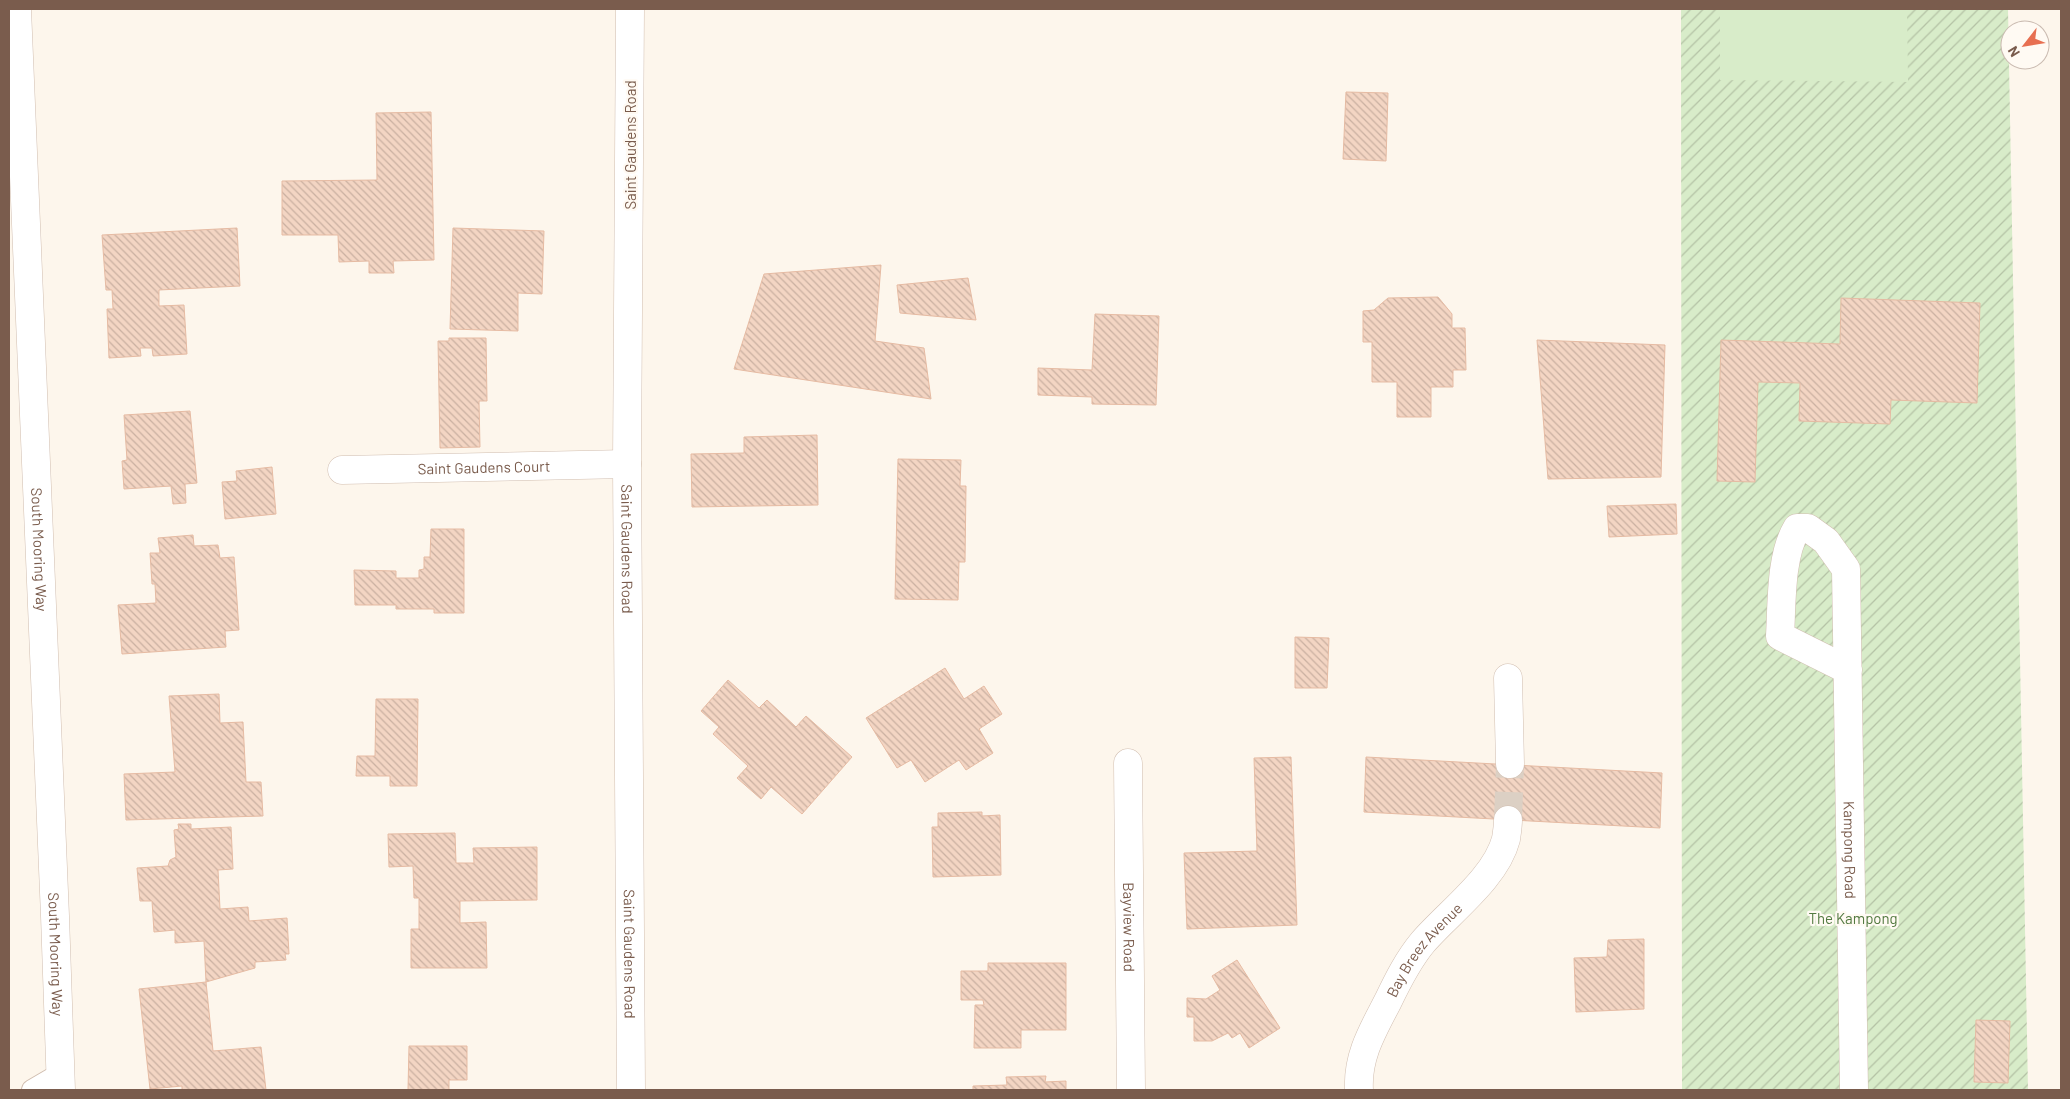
<svg xmlns="http://www.w3.org/2000/svg" width="2070" height="1099" font-family="Barlow,sans-serif">
<style>
.garden{fill:url(#garden-furrows)}
.pitch{fill:#d8ecc9}
.building{fill:url(#building-back-hatch);stroke:#e6bba3}
.lines{fill:none;stroke-linecap:round;stroke-linejoin:round}
.minor-tunnel{stroke:#dcd0c4;stroke-width:28;stroke-dasharray:28 14;stroke-linecap:butt}
.service-casing{stroke:#d1beb0;stroke-width:22}
.minor-casing{stroke:#d1beb0;stroke-width:29}
.service{stroke:#fff;stroke-width:20}
.minor{stroke:#fff;stroke-width:28}
.labels{text-anchor:middle;dominant-baseline:central;stroke-width:4.5;stroke-linejoin:round;paint-order:stroke}
.street-label{font-size:15px;fill:#7a5c4d;stroke:#fffaf3}
.park-label{font-size:15px;fill:#537a41;stroke:#fffaf3}
</style>
<defs>
<pattern id="garden-furrows" width="10" height="10" patternUnits="userSpaceOnUse" patternTransform="scale(1.25)"><rect width="10" height="10" fill="#d8ecc9"/><path d="M-1 1l2-2M0 10L10 0M9 11l2-2" fill="none" stroke="#b4c2a5"/></pattern>
<pattern id="building-back-hatch" width="6" height="6" patternUnits="userSpaceOnUse" patternTransform="scale(1.25)"><rect width="6" height="6" fill="#f3d5c3"/><path d="M-1 5l2 2M0 0l6 6M5-1l2 2" fill="none" stroke="#cab0a1"/></pattern>
</defs>
<rect width="100%" height="100%" fill="#fdf6ec"/>
<!-- garden -->
<polygon class="garden" points="1681,9 2008,9 2028,1090 1682,1090"/>
<!-- pitch -->
<polygon class="pitch" points="1720,9 1907,9 1908,82 1720,80"/>
<!-- building -->
<g class="building">
<polygon points="1346,92 1388,93 1386,161 1343,159"/>
<polygon points="431,112 434,260 393,261 394,273 369,273 369,261 339,262 338,235 282,235 282,181 377,180 376,113"/>
<polygon points="237,228 240,286 159,290 159,306 184,305 187,354 153,356 152,348 140,348 141,356 109,358 107,309 113,309 112,290 106,290 102,235"/>
<polygon points="453,228 544,231 542,294 518,293 518,331 450,329"/>
<polygon points="881,265 875,341 924,348 931,399 734,369 764,274"/>
<polygon points="968,278 976,320 900,313 897,285"/>
<polygon points="1438,297 1452,314 1452,328 1465,328 1466,370 1453,370 1453,387 1431,387 1431,417 1397,417 1397,382 1372,382 1372,342 1363,342 1363,311 1374,310 1388,298"/>
<polygon points="1841,298 1980,303 1977,403 1891,400 1890,424 1799,421 1800,383 1758,382 1755,482 1717,481 1721,340 1840,344"/>
<polygon points="1095,314 1159,316 1156,405 1092,404 1092,397 1038,395 1038,368 1092,370"/>
<polygon points="449,338 486,338 487,401 479,401 480,447 440,448 438,341 449,341"/>
<polygon points="1537,340 1665,345 1661,477 1548,479"/>
<polygon points="190,411 197,483 185,484 186,503 173,504 171,486 124,489 122,461 127,460 124,415"/>
<polygon points="817,435 818,505 692,507 691,454 744,453 744,437"/>
<polygon points="898,459 961,460 960,486 966,486 965,562 959,562 958,600 895,599"/>
<polygon points="272,467 276,514 225,519 222,482 237,481 236,471"/>
<polygon points="1676,504 1677,534 1609,537 1607,506"/>
<polygon points="431,529 464,529 464,613 434,613 434,609 396,609 396,605 355,605 354,570 396,571 396,578 419,578 419,570 424,569 424,557 430,557"/>
<polygon points="193,535 194,546 218,545 220,558 234,557 239,630 225,631 226,647 122,654 118,605 156,603 155,584 152,584 150,553 160,553 158,538"/>
<polygon points="1295,637 1329,638 1327,688 1295,688"/>
<polygon points="945,668 964,699 984,686 1002,714 979,729 993,753 966,770 959,760 925,782 911,760 897,768 866,718"/>
<polygon points="728,680 759,708 767,700 796,727 806,716 852,757 802,814 771,787 761,799 737,778 748,766 713,734 719,727 701,711"/>
<polygon points="219,694 220,723 243,722 246,782 261,782 263,816 126,820 124,774 175,772 169,696"/>
<polygon points="376,699 418,699 417,786 390,786 390,776 356,776 357,756 375,756"/>
<polygon points="1291,757 1297,925 1187,929 1184,853 1257,851 1254,758"/>
<polygon points="1366,757 1662,773 1660,828 1364,812"/>
<polygon points="982,812 982,816 1000,815 1001,875 933,877 932,827 938,827 938,813"/>
<polygon points="178,824 191,824 191,829 231,827 233,869 218,870 220,909 248,907 249,921 287,918 289,954 285,954 286,960 255,962 255,968 206,982 204,941 175,943 175,930 154,932 152,901 140,901 137,868 168,866 170,860 176,857 174,830 179,829"/>
<polygon points="455,833 456,863 474,863 473,848 537,847 537,900 460,901 460,923 486,922 487,968 411,968 411,929 419,929 419,898 414,898 413,866 389,867 388,834"/>
<polygon points="1644,939 1644,1009 1576,1012 1574,958 1607,957 1608,940"/>
<polygon points="1237,960 1280,1028 1249,1048 1240,1033 1232,1038 1228,1033 1212,1041 1194,1041 1194,1017 1187,1017 1187,998 1206,999 1220,990 1212,976"/>
<polygon points="988,963 1066,963 1066,1030 1021,1030 1021,1048 974,1048 975,1005 984,1005 983,1000 961,1000 961,971 988,971"/>
<polygon points="206,982 213,1051 261,1047 266,1090 182,1090 182,1086 150,1089 139,989"/>
<polygon points="1976,1020 2010,1021 2008,1083 1974,1082"/>
<polygon points="409,1046 467,1046 467,1080 449,1080 449,1090 408,1090"/>
<polygon points="1046,1076 1045,1082 1066,1081 1066,1090 973,1090 973,1086 1007,1085 1006,1077"/>
</g>
<g class="lines">
<!-- minor-tunnel -->
<polyline class="minor-tunnel" points="1508,820 1510,764"/>
<!-- service casing -->
<g class="service-casing">
<polyline id="service" points="32,1090 61,1073"/>
</g>
<!-- minor casing -->
<g class="minor-casing">
<g id="minor">
<path id="s1" d="M17,9L55,916L61,1090"/>
<path id="s2" d="M630,9L627,464L631,1090"/>
<path id="s3" d="M342,470L627,464"/>
<path id="s4" d="M1848,670L1780,636C1782,604 1780,556 1797,528H1808L1826,541L1846,569L1854,1090"/>
<polyline points="1508,678 1510,764"/>
<path id="s5" d="M1128,763L1131,1090"/>
<path id="s6" d="M1359,1090C1357,1056 1373,1030 1388,1001C1398,980 1408,960 1423,942C1449,912 1496,878 1506,839C1507,832 1508,826 1508,820"/>
</g>
</g>
<!-- service -->
<use href="#service" class="service"/>
<!-- minor -->
<use href="#minor" class="minor"/>
</g>
<g class="labels">
<!-- street labels -->
<g class="street-label">
<text transform="translate(630 145) rotate(-90)">Saint Gaudens Road</text>
<text stroke="none"><textPath href="#s3" startOffset="142">Saint Gaudens Court</textPath></text>
<text stroke="none"><textPath href="#s1" startOffset="541">South Mooring Way</textPath></text>
<text stroke="none"><textPath href="#s2" startOffset="540">Saint Gaudens Road</textPath></text>
<text stroke="none"><textPath href="#s4" startOffset="535">Kampong Road</textPath></text>
<text stroke="none"><textPath href="#s5" startOffset="164">Bayview Road</textPath></text>
<text stroke="none"><textPath href="#s6" startOffset="158">Bay Breez Avenue</textPath></text>
<text stroke="none"><textPath href="#s1" startOffset="946">South Mooring Way</textPath></text>
<text stroke="none"><textPath href="#s2" startOffset="945">Saint Gaudens Road</textPath></text>
</g>
<!-- park labels -->
<g class="park-label">
<text x="1853" y="918">The Kampong</text>
</g>
</g>
<!-- border -->
<rect width="2070" height="1099" fill="none" stroke="#7a5c4d" stroke-width="20"/>
<!-- north arrow -->
<g transform="translate(2025 45) rotate(239)"><circle r="24" fill="#fffaf3" stroke="#cabbb1"/>
<path d="M0-4L9 19L0 12L-9 19Z" fill="#e76f51"/>
<text y="-8" font-size="14" font-weight="bold" text-anchor="middle" fill="#7a5c4d">N</text>
</g>
</svg>
